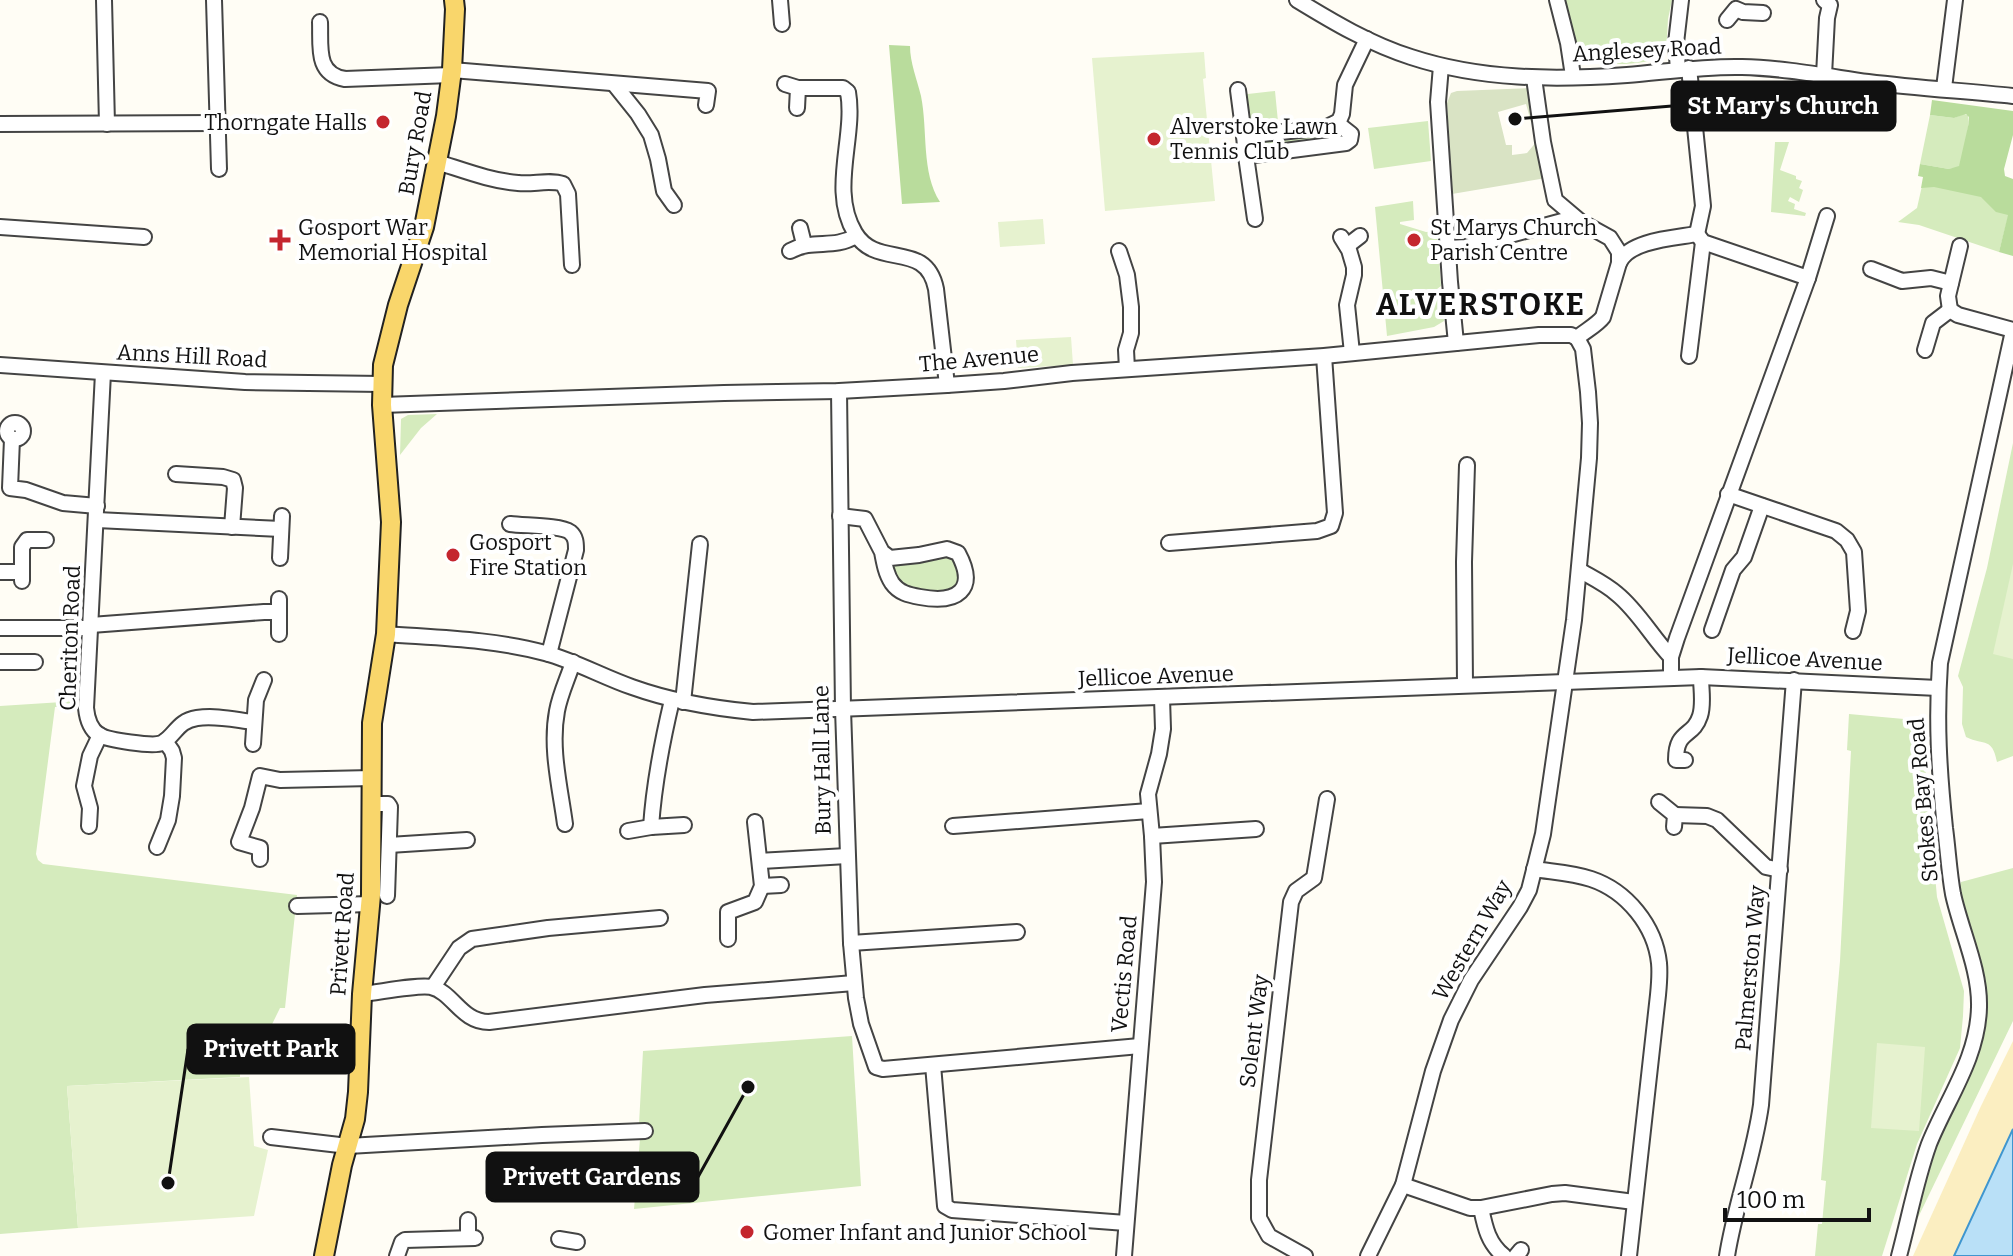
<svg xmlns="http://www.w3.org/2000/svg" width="2013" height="1256" font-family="Bitter,serif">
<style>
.green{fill:#d5ebbd}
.forest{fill:#b9dc9c}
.sand{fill:#fbeec1}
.cemetery{fill:#d9e3c4}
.pitch{fill:#e6f2cf}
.water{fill:#b9e0f7;stroke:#3f96cf;stroke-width:2}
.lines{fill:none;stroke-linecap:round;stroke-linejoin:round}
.minor-casing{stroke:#444;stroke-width:18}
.major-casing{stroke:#222;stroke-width:22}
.minor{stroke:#fff;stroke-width:14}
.major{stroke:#f9d66b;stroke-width:18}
.poi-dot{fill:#c4262e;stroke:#fff;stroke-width:3}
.labels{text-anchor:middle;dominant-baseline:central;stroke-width:8;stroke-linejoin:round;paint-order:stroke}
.street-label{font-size:22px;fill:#111;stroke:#fff}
.poi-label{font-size:22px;fill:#111;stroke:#fff;text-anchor:start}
.district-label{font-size:30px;font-weight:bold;letter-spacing:2px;fill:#111;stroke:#fff}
.leader{fill:none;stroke:#111;stroke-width:3}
.callout-dot{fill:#111;stroke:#fff;stroke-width:3}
.callout{fill:#111;stroke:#111;stroke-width:3}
.callout-label{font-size:24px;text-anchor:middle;font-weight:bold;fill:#fff}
</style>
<rect width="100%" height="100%" fill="#fffdf5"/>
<!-- green -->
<g class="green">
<path d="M1564,0H1672L1668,19L1666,53C1649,68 1603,64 1581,62L1578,57Z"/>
<polygon points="1275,91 1279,132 1331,126 1351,138 1246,156 1239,95"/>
<polygon points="1964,114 1968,115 1969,122 1962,162 1958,168 1949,169 1920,164 1930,115 1954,118"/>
<polygon points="1428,121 1431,161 1374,169 1368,128"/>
<polygon points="1775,142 1789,142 1780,170 1796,176 1796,179 1802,181 1799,188 1803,190 1799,202 1790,197 1788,201 1795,204 1794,209 1806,213 1805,216 1771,212"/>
<polygon points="1924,177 2013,198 1999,252 1919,225 1898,222 1917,208"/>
<polygon points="1413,201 1414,220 1400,222 1400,224 1426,232 1437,231 1441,286 1437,289 1437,293 1442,294 1444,321 1434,327 1387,336 1375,207"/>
<polygon points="437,414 421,428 400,455 401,419 408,415"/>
<path d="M2013,443V756L1997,762C1992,737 1985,746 1966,737L1962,724L1963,687L1958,676L1987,568Z"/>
<polygon points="946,553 956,555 963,581 948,596 897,585 890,562"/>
<polygon points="78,701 78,706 55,707 36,854 38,860 43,864 297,895 285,1008 280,1008 253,1063 248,1068 240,1070 240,1077 67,1086 78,1228 0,1234 0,706"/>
<polygon points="1849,714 1926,721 1924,755 1937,897 1964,991 1963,1016 1960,1048 1917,1144 1882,1256 1815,1256 1818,1224 1822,1224 1826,1181 1821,1180 1840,961 1851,751 1847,750"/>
<polygon points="2013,868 2013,1021 1912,1230 1927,1165 1980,1041 1958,893 1961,882"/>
<polygon points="852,1036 861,1186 634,1209 640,1139 646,1131 639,1124 643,1051"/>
</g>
<!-- forest -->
<g class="forest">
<path d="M889,45L910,46C910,63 917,79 921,96C928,131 921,172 940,202L902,204Z"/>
<polygon points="1932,100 2013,111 2013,135 2004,169 2005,176 2013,179 2013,256 1999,252 2008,215 1996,212 1981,197 1934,187 1921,188 1923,177 1918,176 1920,164 1949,169 1959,166 1969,122 1969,117 1966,114 1954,118 1930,115"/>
</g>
<!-- sand -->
<polygon class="sand" points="2013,1041 2013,1207 1994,1256 1913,1256 1981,1106"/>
<!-- cemetery -->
<polygon class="cemetery" points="1531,88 1537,122 1531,122 1526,104 1498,112 1506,145 1512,145 1512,155 1527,153 1537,141 1546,178 1452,194 1447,103 1451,93 1457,91"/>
<!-- pitch -->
<g class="pitch">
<polygon points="1204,52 1206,78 1203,79 1215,201 1105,211 1092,58"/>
<polygon points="1043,219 1045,244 1000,247 998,222"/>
<polygon points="1071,337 1073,365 1018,368 1016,340"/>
<polygon points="2013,564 2013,659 1993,654"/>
<polygon points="1877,1043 1925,1047 1919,1131 1871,1128"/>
<polygon points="249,1077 254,1146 268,1150 254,1216 78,1228 67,1086"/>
</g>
<!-- water -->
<polygon class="water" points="2013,1129 2013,1256 1954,1256"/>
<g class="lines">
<!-- minor casing -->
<g class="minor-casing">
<g id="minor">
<polyline points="104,0 107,124"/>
<polyline points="214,0 219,169"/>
<polyline points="780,0 782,24"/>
<path d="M1297,0C1333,22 1370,44 1411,57C1481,80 1554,80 1627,75C1665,72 1703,66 1742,67C1784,68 1826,76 1868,82C1916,88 1965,91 2013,96"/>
<polyline points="1557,0 1568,43 1573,76"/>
<polyline points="1824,0 1830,5 1827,18 1824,75"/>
<polyline points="1727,20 1736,9 1743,12 1763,13"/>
<path d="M320,22C321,46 315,74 345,79L451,75"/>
<polyline points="1441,66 1438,102 1450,282 1456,343"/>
<polyline points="1689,68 1703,206 1697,234"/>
<polyline points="452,70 708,91 706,105"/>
<polyline points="1678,70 1676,43 1681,0"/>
<path d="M1534,78L1543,142L1555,200L1581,222L1610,238L1619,252V263L1603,317C1597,325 1585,331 1577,338"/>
<polyline points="614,84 638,114 651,135 658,159 664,191 674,205"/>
<polyline points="785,84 798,88 797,108"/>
<path d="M798,88H843L848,92C856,137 829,190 855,233C877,270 926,239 936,289L947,385"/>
<polyline points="1944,88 1955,0"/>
<polyline points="1238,90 1244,136"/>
<polyline points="1337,123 1351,134 1350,140 1346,143 1246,156 1244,136 1327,127 1339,121 1342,114 1345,85 1367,39"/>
<polyline points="0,124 218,123"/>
<polyline points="1246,156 1255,219"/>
<path d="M437,162C463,170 491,181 518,183C533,185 549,179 563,184L568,194L572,265"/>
<polyline points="0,227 144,237"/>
<polyline points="800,228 804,244"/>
<polyline points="1697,234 1703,242 1808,278"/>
<polyline points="1341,237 1349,250 1354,267 1354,275 1347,305 1352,353"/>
<polyline points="1347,246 1360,236"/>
<polyline points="1448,248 1466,247 1566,220 1581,222"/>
<path d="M790,251C815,238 832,250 856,236"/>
<polyline points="1119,251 1127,275 1131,307 1131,333 1126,350 1127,369"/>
<path d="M1619,263C1629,240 1675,238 1697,234"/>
<polyline points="1871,269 1902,281 1931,278 1951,283"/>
<polyline points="1950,310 1948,296 1960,246"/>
<polyline points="1925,350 1933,323 1950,310 1958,315 2013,330"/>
<polyline points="1689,356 1703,242"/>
<polyline points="0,365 245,382 382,384"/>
<path d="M103,373L86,708C87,718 90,729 99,735C108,740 153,747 162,743C176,735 177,721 197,718C216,715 236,720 254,722"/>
<polyline points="839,391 843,709 851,943 856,998 861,1024 876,1067 883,1069 1140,1046"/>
<polyline points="382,405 724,393 839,391 947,385 1004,381 1072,373 1324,356 1539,335 1571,335 1577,338"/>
<circle cx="15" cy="431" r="8"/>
<polyline points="12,439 10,488 26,490 63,503 97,506"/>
<polyline points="176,474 223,477 233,480 235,488 232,527"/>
<polyline points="1728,494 1836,531 1847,540 1854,552 1858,611 1853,631"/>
<path d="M840,516L865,519L882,552L890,558L919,555L947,549L958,553C978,590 957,604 920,597C909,595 899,593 892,583C886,574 884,563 882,552"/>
<polyline points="97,520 281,529"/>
<path d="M510,524C524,526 560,525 570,532C576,537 576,543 576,550L549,654"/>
<polyline points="1169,543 1317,531 1331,526 1335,513 1324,356"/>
<polyline points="280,558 282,516"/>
<path d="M1579,570C1591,577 1606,584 1617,594C1638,611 1652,637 1671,657"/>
<polyline points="0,572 22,572"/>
<polyline points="22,581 22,547 27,540 46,540"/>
<polyline points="279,599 279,634"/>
<polyline points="91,625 264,612 279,612"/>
<polyline points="0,628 90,628"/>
<polyline points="1712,630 1733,570 1744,557 1762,506"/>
<path d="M386,634C439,638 493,639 545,653C575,661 603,677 632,687C671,701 711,708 753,712L1701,677L1938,688"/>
<polyline points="0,662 35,662"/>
<polyline points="1671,678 1671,657 1677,638 1808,278 1827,216"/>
<polyline points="1465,685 1464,562 1467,465"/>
<polyline points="683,702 700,544"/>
<polyline points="253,744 256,700 264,680"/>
<path d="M1685,760H1676C1676,729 1693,738 1700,716C1704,704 1701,689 1701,677"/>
<polyline points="1659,802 1675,815 1674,827"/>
<polyline points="373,804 388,804 390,807 387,896"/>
<polyline points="1675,815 1707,816 1717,820 1766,867 1780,870"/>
<path d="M565,824C560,787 550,748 557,711C560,694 568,678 573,662"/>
<polyline points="89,826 90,808 84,786 90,756 100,735"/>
<polyline points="953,826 1149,811"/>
<path d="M651,827C654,783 662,742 672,700"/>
<polyline points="628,831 651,827 684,825"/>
<polyline points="1152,836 1256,829"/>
<polyline points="389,845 467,840"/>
<polyline points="157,847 168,820 172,796 174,758 172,751 165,741"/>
<polyline points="260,859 260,848 239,842 252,808 260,776 280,780 372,778"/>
<polyline points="760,861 847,856"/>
<path d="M1534,869C1553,872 1573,873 1591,879C1627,891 1655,926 1659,963C1660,974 1659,985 1658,995L1629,1256"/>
<polyline points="762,886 781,885"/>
<polyline points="297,906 371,904"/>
<polyline points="728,939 728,912 755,902 762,886 755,822"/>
<polyline points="851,943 1017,932"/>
<polyline points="433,987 459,948 472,939 548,928 660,918"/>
<path d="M362,994C376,993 419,984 431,987C453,992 461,1022 489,1022L705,995L854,983"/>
<polyline points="933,1065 945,1206 952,1210 1126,1223"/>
<polyline points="271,1137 348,1146 542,1135 645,1131"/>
<polyline points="1403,1185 1470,1208 1481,1208 1552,1194 1565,1193 1634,1202"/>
<path d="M1481,1208C1485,1227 1488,1243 1504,1256"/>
<polyline points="468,1220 468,1238"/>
<polyline points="559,1239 577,1242"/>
<polyline points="397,1256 402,1242 405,1240 475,1238"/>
<polyline points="1124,1256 1154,882 1152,836 1148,794 1159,754 1163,729 1162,698"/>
<polyline points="1305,1256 1269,1236 1259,1218 1259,1180 1291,902 1296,891 1314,878 1327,799"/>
<polyline points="1368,1256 1403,1185 1433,1071 1451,1020 1471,980 1520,907 1529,890 1543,834 1574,620 1589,458 1590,423 1588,392 1583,349 1577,338"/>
<polyline points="1516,1256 1521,1250"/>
<path d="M1727,1256C1735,1205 1754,1156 1761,1105L1794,680"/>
<path d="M1899,1256C1909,1219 1916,1180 1929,1144C1947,1099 1978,1058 1979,1007C1980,969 1961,931 1953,894C1949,872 1948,850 1945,828C1939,770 1936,722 1940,663L2013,331"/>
</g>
</g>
<!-- major casing -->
<g class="major-casing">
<polyline id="major" points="324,1256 342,1165 355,1119 358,1092 362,994 371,895 372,723 386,634 391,522 382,405 383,365 398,305 424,227 446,116 452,70 455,9 454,0"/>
</g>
<!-- minor -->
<use href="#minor" class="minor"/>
<!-- major -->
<use href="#major" class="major"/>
</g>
<!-- markers -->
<g class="poi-dot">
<circle cx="383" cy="122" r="8"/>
<circle cx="1154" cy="139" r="8"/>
<path d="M276 228h8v8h8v8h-8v8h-8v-8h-8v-8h8z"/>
<circle cx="1414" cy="240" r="8"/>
<circle cx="453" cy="555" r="8"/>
<circle cx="747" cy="1232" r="8"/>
</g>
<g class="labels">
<!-- street labels -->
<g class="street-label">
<text transform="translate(1647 50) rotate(-3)">Anglesey Road</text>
<text transform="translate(415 143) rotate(-80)">Bury Road</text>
<text transform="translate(192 356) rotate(3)">Anns Hill Road</text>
<text transform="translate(979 359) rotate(-5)">The Avenue</text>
<text transform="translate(70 638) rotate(-88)">Cheriton Road</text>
<text transform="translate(1805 659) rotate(3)">Jellicoe Avenue</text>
<text transform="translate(1156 676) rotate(-2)">Jellicoe Avenue</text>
<text transform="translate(822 760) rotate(-91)">Bury Hall Lane</text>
<text transform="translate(1923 800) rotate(-95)">Stokes Bay Road</text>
<text transform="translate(342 934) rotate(-86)">Privett Road</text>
<text transform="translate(1472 940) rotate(-60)">Western Way</text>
<text transform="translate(1750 968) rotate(-85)">Palmerston Way</text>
<text transform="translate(1124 974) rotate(-85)">Vectis Road</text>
<text transform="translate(1254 1031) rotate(-83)">Solent Way</text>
</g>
<!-- poi labels -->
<g class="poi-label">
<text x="367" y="122" text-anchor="end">Thorngate Halls</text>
<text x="1170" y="126">Alverstoke Lawn<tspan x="1170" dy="25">Tennis Club</tspan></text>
<text x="298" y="227">Gosport War<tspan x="298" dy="25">Memorial Hospital</tspan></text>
<text x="1430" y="227">St Marys Church<tspan x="1430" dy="25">Parish Centre</tspan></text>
<text x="469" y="542">Gosport<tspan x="469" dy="25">Fire Station</tspan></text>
<text x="763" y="1232">Gomer Infant and Junior School</text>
</g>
<!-- district labels -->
<g class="district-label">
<text x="1481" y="305">ALVERSTOKE</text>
</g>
</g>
<!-- callouts -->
<path class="leader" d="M1515 119L1672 106M168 1183L188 1049M748 1087L698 1177"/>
<g class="callout-dot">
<circle cx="1515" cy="119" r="8"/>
<circle cx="168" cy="1183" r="8"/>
<circle cx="748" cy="1087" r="8"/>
</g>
<g class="callout">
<rect x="1672" y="82" width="223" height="48" rx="8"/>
<rect x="188" y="1025" width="166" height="48" rx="8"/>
<rect x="487" y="1153" width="211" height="48" rx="8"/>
</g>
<g class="callout-label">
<text x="1783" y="114">St Mary's Church</text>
<text x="271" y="1057">Privett Park</text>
<text x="592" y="1185">Privett Gardens</text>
</g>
<!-- scale -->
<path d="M1725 1208v12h144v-12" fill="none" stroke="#111111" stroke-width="4"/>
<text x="1737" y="1208" font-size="24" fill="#111111" stroke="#ffffff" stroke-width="6" paint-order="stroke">100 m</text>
</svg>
